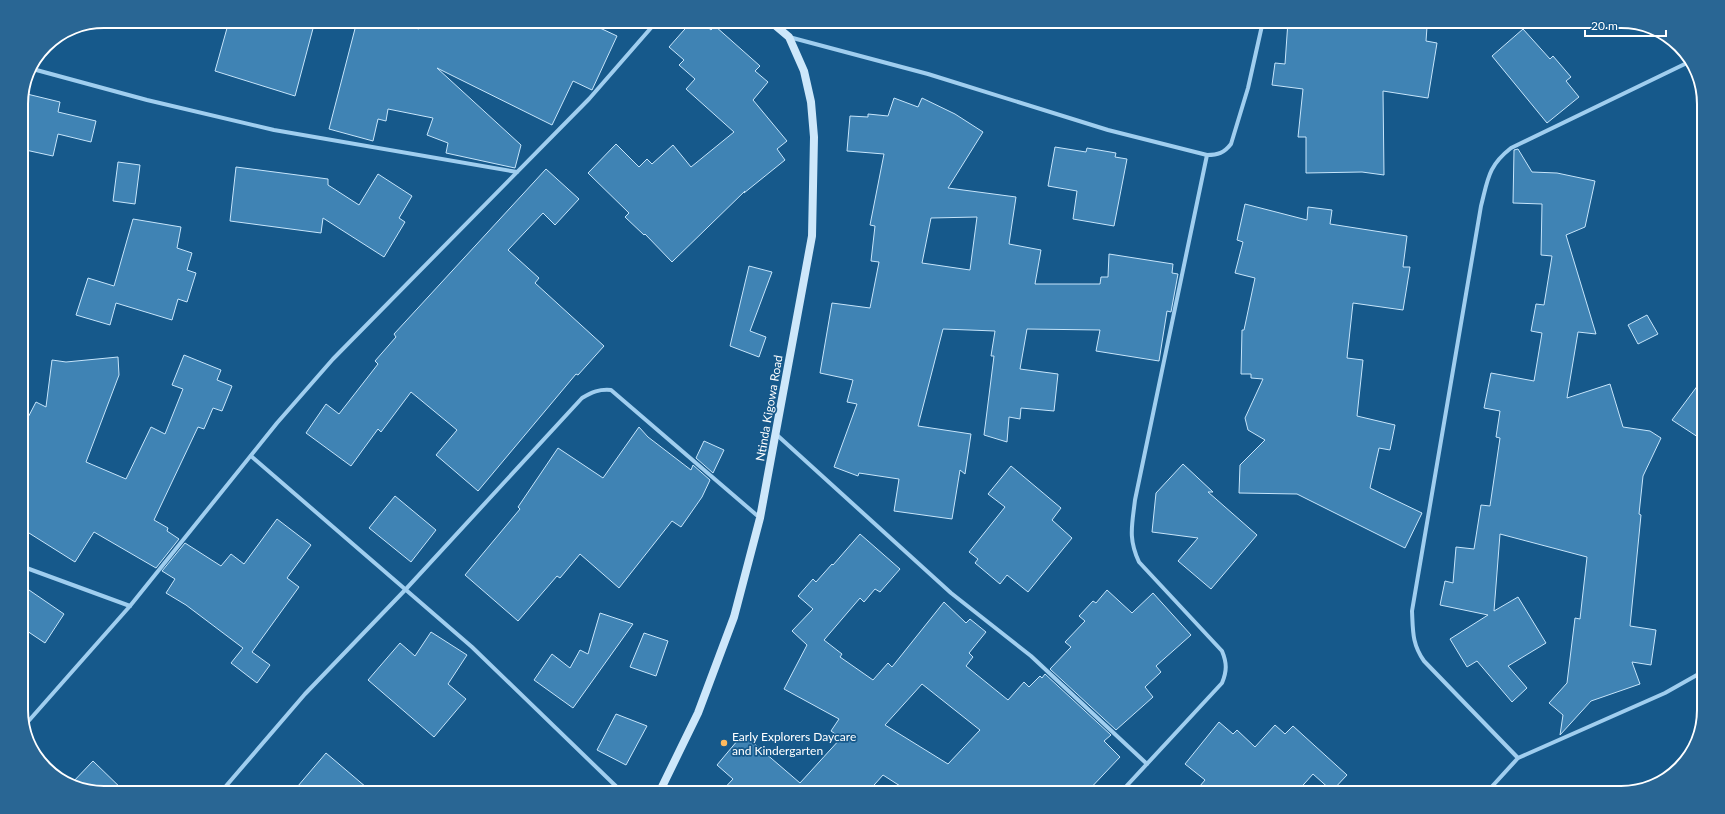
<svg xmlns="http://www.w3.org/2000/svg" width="1725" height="814" font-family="Lato,sans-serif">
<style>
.building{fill:#3f83b4;stroke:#c6e5fb;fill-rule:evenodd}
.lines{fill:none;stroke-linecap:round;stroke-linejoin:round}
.street{stroke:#a0ceef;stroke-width:4}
.secondary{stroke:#cde7fa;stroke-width:8}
.poi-dot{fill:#ffba5e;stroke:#16598b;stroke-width:1.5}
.labels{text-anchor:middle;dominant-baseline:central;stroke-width:3.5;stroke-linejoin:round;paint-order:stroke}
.street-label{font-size:12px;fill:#fff;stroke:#16598b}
.poi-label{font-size:12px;fill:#fff;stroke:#16598b;text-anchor:start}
.rim{fill:none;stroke:#fff;stroke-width:2}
</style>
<rect width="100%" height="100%" fill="#16598b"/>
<!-- building -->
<g class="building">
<polygon points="229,21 315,21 295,96 215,71"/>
<polygon points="357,21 388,21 419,29 418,21 585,21 617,36 592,90 573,81 552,125 437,68 521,145 515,168 446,153 448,143 427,135 433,118 388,109 386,121 378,119 373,141 329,129"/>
<polygon points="692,21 700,21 711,30 715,26 760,66 755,71 768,82 753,100 787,141 777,149 785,160 744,193 745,191 672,262 645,234 644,235 625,217 629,213 588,173 616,144 639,167 647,159 652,164 673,145 691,167 734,132 686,89 695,79 679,65 684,60 669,47"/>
<polygon points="1288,21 1404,21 1403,25 1427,27 1426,41 1437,43 1428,98 1383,91 1384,175 1362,172 1306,173 1306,137 1298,137 1303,89 1272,85 1275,63 1285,64"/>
<polygon points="1523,29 1550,59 1553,56 1571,77 1566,81 1579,97 1547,123 1492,56"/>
<polygon points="27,94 60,102 58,112 96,121 91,142 58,134 53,156 21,149 21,119"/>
<path d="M894,98L918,107L922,98L955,114L983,132L948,188L1016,197L1009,244L1041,250L1035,284H1100L1101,277H1108L1109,254L1173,264L1172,273L1178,274L1171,312L1167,311L1159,361L1096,351L1100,330L1027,329L1020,369L1058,374L1054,411L1021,408L1020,419L1009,417L1007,442L984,435L994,356H991L995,331L943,329L918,426L971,434L965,474L960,470L952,519L894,511L899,479L859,473L858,476L834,467L857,404L847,402L853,380L820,373L832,303L870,308L879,262L871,261L875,226L870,225L884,154L847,151L850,116L868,117V114L888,116ZM977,217L970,270L922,263L931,218Z"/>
<polygon points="1055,147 1086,152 1087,148 1116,153 1115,157 1127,159 1114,226 1073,219 1077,191 1048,186"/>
<polygon points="1518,149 1532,172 1557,173 1595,181 1585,227 1566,235 1596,334 1578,332 1567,398 1610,384 1623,427 1650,431 1661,438 1643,476 1639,514 1641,515 1630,626 1656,630 1651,665 1632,662 1640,684 1591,701 1560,735 1563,715 1549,703 1567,683 1575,618 1580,619 1587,557 1500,534 1494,611 1518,597 1546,643 1508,666 1527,688 1512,702 1477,661 1467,667 1450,639 1488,615 1440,605 1445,581 1453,583 1456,547 1474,549 1481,505 1490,506 1500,438 1496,437 1500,411 1484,408 1491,373 1534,381 1542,333 1531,331 1536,304 1544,305 1552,256 1541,255 1542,204 1513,203 1514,150"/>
<polygon points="118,162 140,165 135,204 113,201"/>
<polygon points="236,167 328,179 328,185 359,205 378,174 412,196 399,218 405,222 384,257 323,218 321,233 230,221"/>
<polygon points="546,169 579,199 555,225 543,213 508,250 539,278 535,283 604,346 578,375 576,374 478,491 436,455 457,430 411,392 381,432 378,429 351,466 306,433 326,404 339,414 378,364 375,361 396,337 394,334"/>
<polygon points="1245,204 1307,220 1308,207 1332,210 1330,224 1407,236 1403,267 1410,267 1403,310 1353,303 1347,358 1363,360 1357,416 1395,425 1390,450 1379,448 1370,488 1422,513 1405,548 1297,494 1239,493 1240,465 1265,440 1248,430 1245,418 1263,379 1251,378 1251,374 1241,374 1242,330 1244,330 1255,278 1235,273 1243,242 1237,240"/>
<polygon points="133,219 181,227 177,248 192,253 187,270 196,273 187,302 178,299 172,320 116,303 110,325 76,315 88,278 114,286"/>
<polygon points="749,266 772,272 750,331 766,337 759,357 730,346"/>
<polygon points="1647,315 1658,334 1638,344 1628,325"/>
<polygon points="184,355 221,370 217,380 232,386 222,411 213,408 204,429 198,427 154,520 168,528 167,531 179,539 156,568 94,532 75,562 21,528 21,431 36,402 46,407 52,360 66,362 118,357 119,375 86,462 126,479 151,427 165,434 183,389 172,385"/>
<polygon points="1704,377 1704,441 1672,420"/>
<polygon points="639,427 648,437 691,470 693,465 710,480 702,497 681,527 672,521 619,588 580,554 560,578 557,576 518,621 465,575 520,509 518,507 558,448 603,478"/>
<polygon points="704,441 724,450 713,473 696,458"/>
<polygon points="1183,464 1213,492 1208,492 1257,535 1211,589 1178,561 1198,538 1152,532 1156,493"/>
<polygon points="1011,466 1061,508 1052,520 1072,538 1028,592 1007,575 1000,584 975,563 978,559 969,552 1005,507 988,494"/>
<polygon points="395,496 436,530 411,562 369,528"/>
<polygon points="277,519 311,545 287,578 299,587 252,652 270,665 257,683 231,663 243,648 186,605 166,593 175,579 162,571 185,543 221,566 231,554 244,564"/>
<path d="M860,534L900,569L880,592L875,589L864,602L860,598L824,640L842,654L840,657L873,680L888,663L892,667L944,602L966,623L970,619L986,632L969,653L973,657L966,666L1008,700L1024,682L1029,687L1040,676L1042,678L1045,674L1111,735L1104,741L1120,757L1086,793H911L883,775L867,793H720L733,779L717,765L743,734L800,783L841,738L831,731L839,719L784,689L807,645L792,631L813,609L798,596L813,579L816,582L832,564L833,565ZM922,684L980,730L948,764L885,725Z"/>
<polygon points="29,590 64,614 45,643 21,627 21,602"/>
<polygon points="1107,590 1132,613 1153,593 1191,635 1156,666 1161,672 1145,687 1153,697 1116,730 1050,669 1071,647 1065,642 1085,621 1079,616 1093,601 1096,603"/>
<polygon points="600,613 633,624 573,708 534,680 552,654 570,668 580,650 588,654"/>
<polygon points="431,632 467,655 448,684 466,699 434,737 368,680 400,643 415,656"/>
<polygon points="644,633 668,641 656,676 630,667"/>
<polygon points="616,714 647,726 626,765 597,750"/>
<polygon points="1219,722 1233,734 1237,730 1255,747 1275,725 1285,734 1293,726 1347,775 1332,791 1313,774 1296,793 1194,793 1205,780 1185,764"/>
<polygon points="326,753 373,793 292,793"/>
<polygon points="93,761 126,793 104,793 70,785"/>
</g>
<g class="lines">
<!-- street -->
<g class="street">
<path d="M789,37L928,74L1108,130L1207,155C1218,155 1224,153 1231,144L1248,88L1263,21"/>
<polyline points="29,68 147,100 274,130 517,172"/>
<polyline points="777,435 951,593 1031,656 1147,764"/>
<polyline points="251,456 472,647 623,793"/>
<polyline points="21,566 130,606"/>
<polyline points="25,725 130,606 277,423 333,359 589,99 657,21"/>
<polyline points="1518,758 1665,693 1704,671"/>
<path d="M220,793L305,694L406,589L582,398C592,392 599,389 611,390L760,518"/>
<path d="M1120,793L1222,683C1227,671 1227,663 1222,651L1139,562C1128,538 1132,526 1135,500L1207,155"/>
<path d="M1486,793L1518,758L1424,661C1412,644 1413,631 1412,611L1481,206C1488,179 1488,166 1511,148L1691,61"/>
</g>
<!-- secondary -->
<polyline class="secondary" points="659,793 698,713 734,617 760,518 812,236 814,137 811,102 804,71 789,37 770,21"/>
</g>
<!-- markers -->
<circle class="poi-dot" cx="724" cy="743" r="4"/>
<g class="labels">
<!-- street labels -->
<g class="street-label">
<text transform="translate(769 408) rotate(-80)">Ntinda Kigowa Road</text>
</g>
<!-- poi labels -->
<g class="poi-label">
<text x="732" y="736">Early Explorers Daycare<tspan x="732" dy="14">and Kindergarten</tspan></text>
</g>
</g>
<!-- crop -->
<path d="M0 0H1725V814H0ZM104 28H1621A76 76 0 0 1 1697 104V710A76 76 0 0 1 1621 786H104A76 76 0 0 1 28 710V104A76 76 0 0 1 104 28Z" fill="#296694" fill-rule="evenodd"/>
<path class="rim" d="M104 28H1621A76 76 0 0 1 1697 104V710A76 76 0 0 1 1621 786H104A76 76 0 0 1 28 710V104A76 76 0 0 1 104 28Z"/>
<!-- scale -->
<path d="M1585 30v6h81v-6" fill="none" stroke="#ffffff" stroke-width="2"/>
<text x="1591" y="30" font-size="12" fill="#ffffff" stroke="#16598b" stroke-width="3" paint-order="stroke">20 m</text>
</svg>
